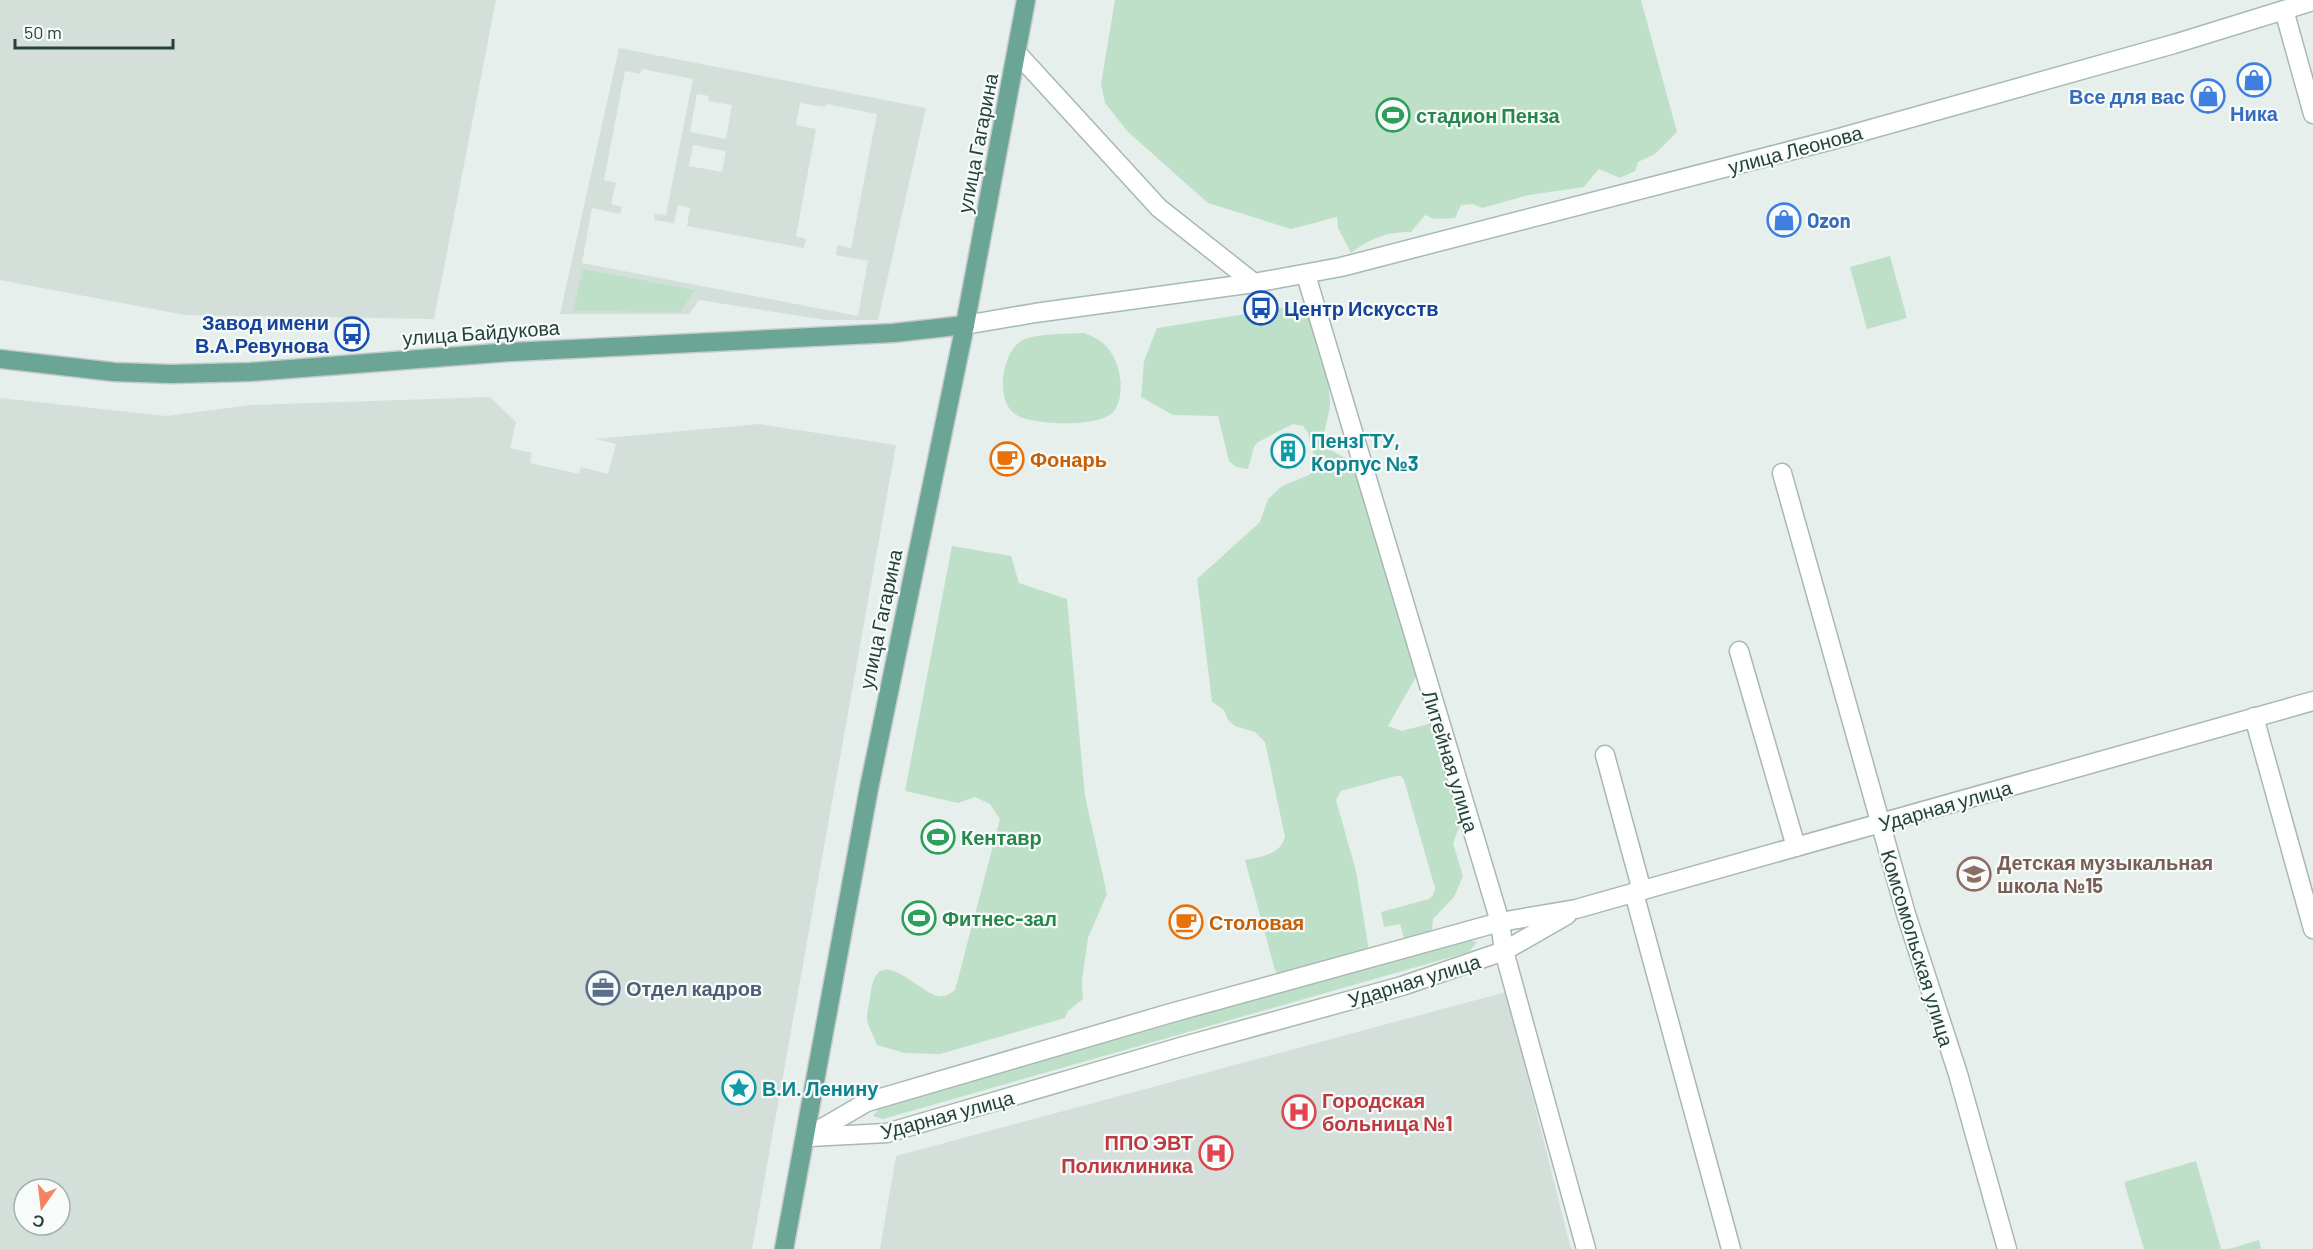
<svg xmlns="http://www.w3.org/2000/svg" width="2313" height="1249" font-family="Barlow,sans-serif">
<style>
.built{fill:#d4dfda;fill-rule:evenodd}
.green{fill:#bfe0c8}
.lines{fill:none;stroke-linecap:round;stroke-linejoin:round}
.minor-casing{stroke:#a8b8b2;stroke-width:21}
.tertiary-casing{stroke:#a8b8b2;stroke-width:21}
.secondary-casing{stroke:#a4bbb3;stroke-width:21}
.primary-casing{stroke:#c2cac8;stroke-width:21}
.minor{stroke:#fff;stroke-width:18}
.tertiary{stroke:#fff;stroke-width:18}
.secondary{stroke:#fff;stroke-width:18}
.primary{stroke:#6aa596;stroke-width:18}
.labels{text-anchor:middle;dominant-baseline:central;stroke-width:4.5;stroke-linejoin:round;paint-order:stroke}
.shop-label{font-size:20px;font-weight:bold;fill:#366cbe;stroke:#f7fbf9;text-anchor:end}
.leisure-label{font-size:20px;font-weight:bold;fill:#27864d;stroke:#f7fbf9;text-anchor:start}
.street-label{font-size:20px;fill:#24423a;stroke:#f7fbf9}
.transit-label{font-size:20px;font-weight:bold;fill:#164399;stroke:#f7fbf9;text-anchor:start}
.culture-label{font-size:20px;font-weight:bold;fill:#0d838f;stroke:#f7fbf9;text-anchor:start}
.food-label{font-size:20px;font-weight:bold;fill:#c56008;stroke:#f7fbf9;text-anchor:start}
.education-label{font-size:20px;font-weight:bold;fill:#785e54;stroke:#f7fbf9;text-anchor:start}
.service-label{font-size:20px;font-weight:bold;fill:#4e5e75;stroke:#f7fbf9;text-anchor:start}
.health-label{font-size:20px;font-weight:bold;fill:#be3a42;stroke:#f7fbf9;text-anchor:start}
</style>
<rect width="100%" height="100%" fill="#e6efeb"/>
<!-- built -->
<g class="built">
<polygon points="0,0 496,0 434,319 185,315 0,280"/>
<path d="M619,48L926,108L878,320H826L699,300L689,314H560ZM642,69L693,79L666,215L655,214L654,220L674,223L678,205L690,208L687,226L804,248L806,239L796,236L816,129L796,125L800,103L825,107L826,104L877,114L851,248L837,245L836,255L868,261L858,316L582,263L592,208L620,214L622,207L611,204L616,183L604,180L625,71L640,74ZM697,94L709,96L708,101L732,105L726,139L690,132ZM693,145L726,151L722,172L689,166Z"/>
<path d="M490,397L516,422L510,448L532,453L530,463L579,474L581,467L608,474L616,444L596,439L759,424L896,445L752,1249H0V398L166,416L251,405ZM24,1189H60V1225H24Z"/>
<polygon points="1506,992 1571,1249 880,1249 896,1156"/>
</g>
<!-- green -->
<g class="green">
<path d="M1115,0H1641L1677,132L1655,154L1638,162L1635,171L1620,178L1599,169L1584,187L1529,195L1482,208L1473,204L1461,205L1455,218L1434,219L1425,215L1411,232C1386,232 1371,238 1351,253L1338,228L1337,217L1291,229L1208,203L1128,132L1105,103L1101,84Z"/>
<polygon points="1890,256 1907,318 1867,329 1850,267"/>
<polygon points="583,269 695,290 680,312 573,311"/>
<path d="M1295,306C1301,308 1308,309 1312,314C1320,324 1330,386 1330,401C1331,414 1321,430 1326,443C1331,453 1344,457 1353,461L1417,675L1388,726L1402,731L1432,723L1462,821L1453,843L1463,876L1454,897L1433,919L1431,938L1406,945L1400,924L1384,927L1381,912L1429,899L1433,895L1435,888L1404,780L1401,776H1396L1341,791L1336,800L1356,871L1369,951L1281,977L1275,970L1245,860C1262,856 1279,856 1285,837L1265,742L1255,732L1235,726L1228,720L1224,710L1212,702L1197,579L1260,522L1268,499L1282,486L1309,475L1314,469L1315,460L1308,433L1303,426L1293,424L1258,442L1254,447L1248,469L1236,467L1229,461L1218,416L1173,415L1141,397L1144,361L1157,328Z"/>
<path d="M1084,333C1091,336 1099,339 1104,344C1120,358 1127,393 1114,411C1101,428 1035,425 1018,416C994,404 1001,354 1021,341C1033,333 1070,334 1084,333Z"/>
<path d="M952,546L1011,556L1019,583L1067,599L1085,796L1107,894L1088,938L1082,981L1083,999L1068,1011L1065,1018L940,1054L905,1053L877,1045C874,1037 868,1027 867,1019C867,1010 870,1000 871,991C878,942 917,991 938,996C945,997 950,994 955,990L1000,819L990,804L975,797L958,803L905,791Z"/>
<polygon points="1463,939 1477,942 1469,952 883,1119 873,1116 879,1108"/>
<polygon points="2196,1161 2221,1249 2144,1249 2124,1182"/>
<polygon points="2259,1240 2261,1249 2229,1249"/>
</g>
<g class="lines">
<!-- minor casing -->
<g class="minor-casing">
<g id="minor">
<polyline points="2284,10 2313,114"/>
<polyline points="1306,275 1500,922 1504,951 1586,1249"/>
<polyline points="1782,473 1906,914 1958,1074 2007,1249"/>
<polyline points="1739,651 1796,847"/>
<polyline points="1605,755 1642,891"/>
<polyline points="1634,893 1731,1249"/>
</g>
</g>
<!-- tertiary casing -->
<g class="tertiary-casing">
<g id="tertiary">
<polyline points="1017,53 1159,208 1254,283"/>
<polyline points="2254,717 2313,929"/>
<polyline points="809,1137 887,1133 1184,1046 1402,986 1504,951 1567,915"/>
<polyline points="805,1138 867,1102 1171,1013 1500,922 1576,909 2313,701"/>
</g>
</g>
<!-- secondary casing -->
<g class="secondary-casing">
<polyline id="secondary" points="965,325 1035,313 1254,283 1341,267 1832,140 2174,44 2313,1"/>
</g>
<!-- primary casing -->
<g class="primary-casing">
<g id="primary">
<polyline points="0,359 114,372 171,374 250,372 511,352 893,333 965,325"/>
<polyline points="784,1249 869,788 965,325 1026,0"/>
</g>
</g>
<!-- minor -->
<use href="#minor" class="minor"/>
<!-- tertiary -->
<use href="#tertiary" class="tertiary"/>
<!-- secondary -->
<use href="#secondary" class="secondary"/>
<!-- primary -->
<use href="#primary" class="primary"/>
</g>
<!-- icons -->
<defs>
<g id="shop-ring" transform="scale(1.725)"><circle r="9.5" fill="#f7fbf9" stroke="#3f7fe0" stroke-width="1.5"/><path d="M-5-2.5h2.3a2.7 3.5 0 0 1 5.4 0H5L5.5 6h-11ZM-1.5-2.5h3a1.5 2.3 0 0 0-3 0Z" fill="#3f7fe0"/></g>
<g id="stadium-ring" transform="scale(1.725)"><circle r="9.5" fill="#f7fbf9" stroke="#2e9e5b" stroke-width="1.5"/><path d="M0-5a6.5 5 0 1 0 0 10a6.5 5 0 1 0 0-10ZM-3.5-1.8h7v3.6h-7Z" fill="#2e9e5b"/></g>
<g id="bus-ring" transform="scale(1.725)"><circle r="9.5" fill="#f7fbf9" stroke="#1a4fb4" stroke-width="1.5"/><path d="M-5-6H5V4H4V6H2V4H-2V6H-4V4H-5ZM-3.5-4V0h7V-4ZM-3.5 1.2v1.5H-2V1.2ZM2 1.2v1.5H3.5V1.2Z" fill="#1a4fb4"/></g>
<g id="building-ring" transform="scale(1.725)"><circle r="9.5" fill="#f7fbf9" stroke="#0f9aa8" stroke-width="1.5"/><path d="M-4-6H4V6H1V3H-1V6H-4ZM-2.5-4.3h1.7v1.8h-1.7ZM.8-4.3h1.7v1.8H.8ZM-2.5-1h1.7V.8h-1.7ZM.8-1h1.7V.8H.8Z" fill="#0f9aa8"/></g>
<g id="cafe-ring" transform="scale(1.725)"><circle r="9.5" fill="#f7fbf9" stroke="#e8710a" stroke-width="1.5"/><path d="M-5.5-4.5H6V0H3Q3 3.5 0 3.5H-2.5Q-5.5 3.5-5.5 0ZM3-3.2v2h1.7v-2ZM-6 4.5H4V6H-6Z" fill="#e8710a"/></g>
<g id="school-ring" transform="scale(1.725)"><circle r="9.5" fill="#f7fbf9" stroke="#8d6e63" stroke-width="1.5"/><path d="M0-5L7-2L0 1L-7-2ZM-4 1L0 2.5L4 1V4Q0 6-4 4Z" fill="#8d6e63"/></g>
<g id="office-ring" transform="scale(1.725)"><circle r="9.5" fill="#f7fbf9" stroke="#5c6f8a" stroke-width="1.5"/><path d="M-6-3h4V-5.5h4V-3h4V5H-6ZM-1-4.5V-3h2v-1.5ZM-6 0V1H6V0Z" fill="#5c6f8a"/></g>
<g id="sight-ring" transform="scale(1.725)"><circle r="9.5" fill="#f7fbf9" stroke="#0f9aa8" stroke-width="1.5"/><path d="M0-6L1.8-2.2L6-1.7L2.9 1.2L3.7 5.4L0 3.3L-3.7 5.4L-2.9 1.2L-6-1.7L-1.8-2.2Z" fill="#0f9aa8"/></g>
<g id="hospital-ring" transform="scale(1.725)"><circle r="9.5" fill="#f7fbf9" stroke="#e0444e" stroke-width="1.5"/><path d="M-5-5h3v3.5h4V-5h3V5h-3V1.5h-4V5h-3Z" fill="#e0444e"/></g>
</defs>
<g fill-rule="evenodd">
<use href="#shop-ring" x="2254" y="80"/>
<use href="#shop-ring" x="2208" y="96"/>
<use href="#stadium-ring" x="1393" y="115"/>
<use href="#shop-ring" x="1784" y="220"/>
<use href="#bus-ring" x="1261" y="308"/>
<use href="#bus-ring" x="352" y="334"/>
<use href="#building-ring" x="1288" y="451"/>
<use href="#cafe-ring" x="1007" y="459"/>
<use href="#stadium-ring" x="938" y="837"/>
<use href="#school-ring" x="1974" y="874"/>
<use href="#stadium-ring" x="919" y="918"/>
<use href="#cafe-ring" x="1186" y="922"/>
<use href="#office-ring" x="603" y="988"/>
<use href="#sight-ring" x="739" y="1088"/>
<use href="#hospital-ring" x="1299" y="1112"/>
<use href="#hospital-ring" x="1216" y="1153"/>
</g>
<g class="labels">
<!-- shop labels -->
<g class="shop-label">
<text x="2185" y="96">Все для вас</text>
<text x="2254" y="113" text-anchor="middle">Ника</text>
<text x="1807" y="220" text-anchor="start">Ozon</text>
</g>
<!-- leisure labels -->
<g class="leisure-label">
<text x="1416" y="115">стадион Пенза</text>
<text x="961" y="837">Кентавр</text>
<text x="942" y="918">Фитнес-зал</text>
</g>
<!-- street labels -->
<g class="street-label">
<text transform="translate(977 143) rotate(-79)">улица Гагарина</text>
<text transform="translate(1795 149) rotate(-15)">улица Леонова</text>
<text transform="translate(481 332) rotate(-4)">улица Байдукова</text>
<text transform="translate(880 619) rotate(-78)">улица Гагарина</text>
<text transform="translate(1451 761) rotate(73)">Литейная улица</text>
<text transform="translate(1945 805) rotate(-16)">Ударная улица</text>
<text transform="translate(1918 948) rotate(73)">Комсомольская улица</text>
<text transform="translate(1414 980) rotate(-17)">Ударная улица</text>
<text transform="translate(947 1114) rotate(-15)">Ударная улица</text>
</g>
<!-- transit labels -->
<g class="transit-label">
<text x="1284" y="308">Центр Искусств</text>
<text x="329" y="322" text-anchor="end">Завод имени<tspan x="329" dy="23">В.А.Ревунова</tspan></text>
</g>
<!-- culture labels -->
<g class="culture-label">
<text x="1311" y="440">ПензГТУ,<tspan x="1311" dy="23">Корпус №3</tspan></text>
<text x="762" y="1088">В.И. Ленину</text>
</g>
<!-- food labels -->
<g class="food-label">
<text x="1030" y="459">Фонарь</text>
<text x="1209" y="922">Столовая</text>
</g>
<!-- education labels -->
<g class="education-label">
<text x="1997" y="862">Детская музыкальная<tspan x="1997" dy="23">школа №15</tspan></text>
</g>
<!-- service labels -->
<g class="service-label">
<text x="626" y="988">Отдел кадров</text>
</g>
<!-- health labels -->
<g class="health-label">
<text x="1322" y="1100">Городская<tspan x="1322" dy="23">больница №1</tspan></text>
<text x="1193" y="1142" text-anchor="end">ППО ЭВТ<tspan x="1193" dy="23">Поликлиника</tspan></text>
</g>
</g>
<!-- north arrow -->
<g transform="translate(42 1207) rotate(194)"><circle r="28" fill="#f7fbf9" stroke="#a3b1ad" stroke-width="1.5"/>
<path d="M0-4.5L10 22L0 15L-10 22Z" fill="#f4845f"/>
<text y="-9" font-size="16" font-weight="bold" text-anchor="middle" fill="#24423a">С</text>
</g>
<!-- scale -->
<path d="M15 39v9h158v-9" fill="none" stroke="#24423a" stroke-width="3"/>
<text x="24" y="39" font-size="18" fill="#24423a" stroke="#f7fbf9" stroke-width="4.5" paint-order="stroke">50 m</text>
</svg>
